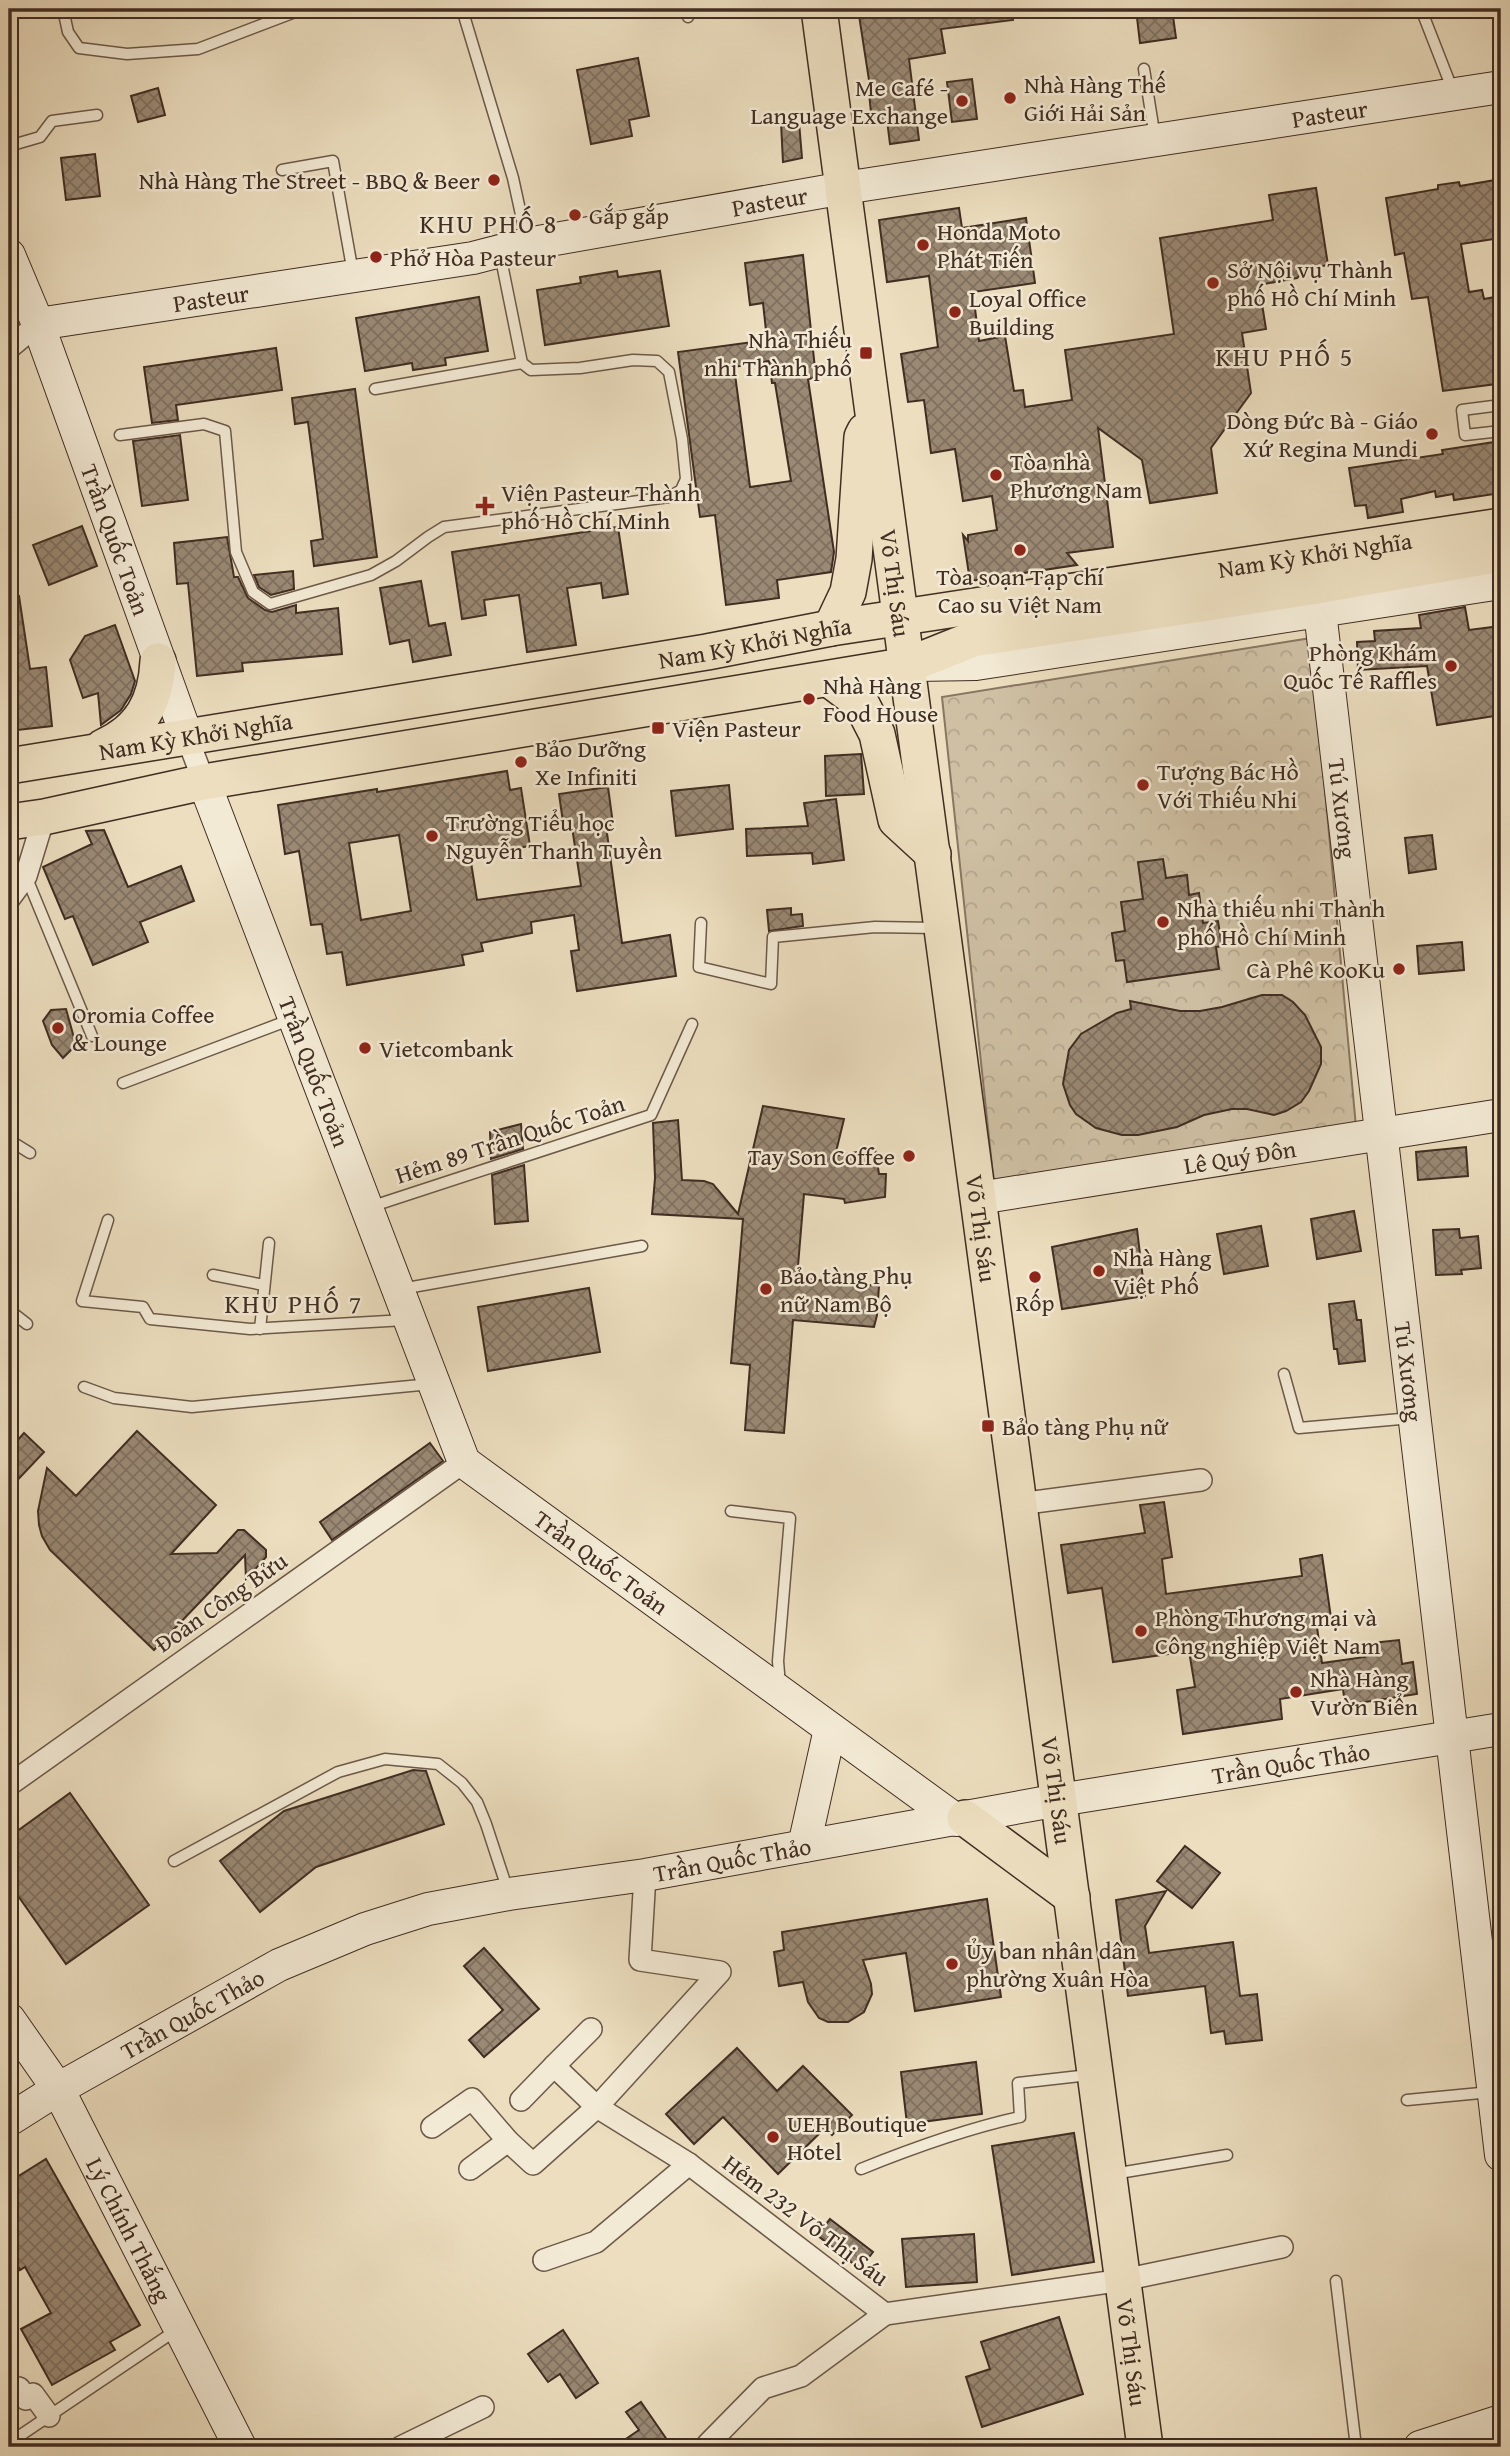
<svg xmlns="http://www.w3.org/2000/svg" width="1510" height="2456" font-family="'Gentium Book Plus',serif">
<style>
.forest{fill:url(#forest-crowns);stroke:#887663;stroke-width:2}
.building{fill:url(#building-cross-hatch);stroke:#412d22;stroke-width:2;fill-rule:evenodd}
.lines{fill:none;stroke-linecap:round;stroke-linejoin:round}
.lane-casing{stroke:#6c5949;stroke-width:13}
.street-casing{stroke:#6c5949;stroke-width:24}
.secondary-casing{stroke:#412d22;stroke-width:34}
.primary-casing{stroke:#412d22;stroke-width:38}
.lane{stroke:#f3ead5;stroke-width:10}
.street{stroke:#f3ead5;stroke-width:21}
.secondary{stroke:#f3ead5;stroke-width:32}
.primary{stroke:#ecdebf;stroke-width:35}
.poi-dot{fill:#8f2418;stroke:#f3ead5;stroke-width:2.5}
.labels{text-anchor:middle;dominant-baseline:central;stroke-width:5;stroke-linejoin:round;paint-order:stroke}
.poi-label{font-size:24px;fill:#412d22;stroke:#f3ead5;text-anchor:start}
.street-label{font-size:24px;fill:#412d22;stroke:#f3ead5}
.neighbourhood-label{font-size:26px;letter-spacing:2px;fill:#412d22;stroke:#f3ead5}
</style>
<defs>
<pattern id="forest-crowns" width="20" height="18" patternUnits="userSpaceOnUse" patternTransform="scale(1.75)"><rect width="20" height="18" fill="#cfc0a4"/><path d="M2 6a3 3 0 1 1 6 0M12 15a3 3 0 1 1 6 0" fill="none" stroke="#b3a58d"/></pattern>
<pattern id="building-cross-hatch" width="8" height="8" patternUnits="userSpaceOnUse" patternTransform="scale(1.75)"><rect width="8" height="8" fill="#9a8974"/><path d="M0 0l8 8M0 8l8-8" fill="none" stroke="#7f705f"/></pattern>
</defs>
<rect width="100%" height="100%" fill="#ecdebf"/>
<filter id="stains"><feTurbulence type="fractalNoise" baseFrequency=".00286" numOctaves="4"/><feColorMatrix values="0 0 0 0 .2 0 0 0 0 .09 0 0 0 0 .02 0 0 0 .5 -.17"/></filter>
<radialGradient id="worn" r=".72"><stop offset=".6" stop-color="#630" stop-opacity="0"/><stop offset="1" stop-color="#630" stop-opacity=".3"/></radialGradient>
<!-- forest -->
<polygon class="forest" points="1311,638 1356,1127 994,1184 942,697"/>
<!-- building -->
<g class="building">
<polygon points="858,9 1012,9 1013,20 941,29 945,53 909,59 919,140 890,144 887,120 872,122 869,93 871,93"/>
<polygon points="1136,9 1172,9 1176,38 1140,43"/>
<polygon points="638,58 649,116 629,120 632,136 591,144 577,70"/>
<polygon points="972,79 977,119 952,122 947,82"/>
<polygon points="158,88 165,115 138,122 131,96"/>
<polygon points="799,122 802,158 783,162 781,123"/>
<polygon points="95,154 100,196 66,200 61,158"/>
<polygon points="1501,179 1501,238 1461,244 1469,292 1482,290 1484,299 1495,297 1501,338 1501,381 1496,382 1496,384 1443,391 1428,297 1412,299 1404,253 1395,255 1386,198 1438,189 1438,185 1459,182 1460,186"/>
<polygon points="1316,188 1328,265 1306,269 1297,278 1259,285 1266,329 1242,333 1251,393 1211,448 1217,493 1150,503 1142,460 1098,428 1113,547 1067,553 1077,565 970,581 963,535 968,541 968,535 997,530 992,496 963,501 955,449 931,453 924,400 908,402 901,354 938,347 929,276 887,282 879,220 959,208 962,228 1026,218 1035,283 973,292 979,341 1005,336 1014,391 1023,390 1025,407 1072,400 1065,350 1174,334 1160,238 1273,220 1269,195"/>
<path d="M803,255L816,378L808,379L834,552L831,572L777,580L779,598L726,605L715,515L700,517L678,352L767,340L763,303L750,305L745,263ZM769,361L772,383H775L791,481L750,487L734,367Z"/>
<polygon points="617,271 618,277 660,271 669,326 545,345 537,290 581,283 580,277"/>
<polygon points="479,297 488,351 445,358 446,365 413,370 412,363 365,371 356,318"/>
<polygon points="276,348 282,390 176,405 178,420 152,423 144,367"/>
<polygon points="355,389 377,557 314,566 311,541 323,539 308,422 295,424 292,398"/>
<polygon points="180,435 188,500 142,506 133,441"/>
<polygon points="1501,441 1501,493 1454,500 1453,494 1436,497 1435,491 1401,499 1403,512 1368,518 1366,505 1355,506 1349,468 1443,454 1442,450"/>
<polygon points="82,526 97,566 49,585 33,545"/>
<polygon points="618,527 628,594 603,598 601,583 567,588 576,645 527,652 519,595 484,600 486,615 462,619 452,552"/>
<polygon points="227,537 234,577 238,577 248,598 265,610 272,612 296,605 296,613 338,608 342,654 242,663 243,671 197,676 188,583 177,584 174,543"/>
<polygon points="293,571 294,589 271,595 259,587 254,575"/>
<polygon points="421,581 429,626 445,623 451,655 413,662 409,640 390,644 380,588"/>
<polygon points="9,596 19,596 30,669 46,667 52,726 9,731"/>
<polygon points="1465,607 1469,630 1501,626 1501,715 1437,725 1427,666 1358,670 1357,642 1375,641 1374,631 1421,628 1419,615"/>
<polygon points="115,625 135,681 131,694 121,710 101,725 98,693 83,698 70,660 85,636"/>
<polygon points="861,754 864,794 826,796 825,756"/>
<path d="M507,771L510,790L521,788L530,846L470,856L477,900L581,886L572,827L564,829L559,794L608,787L613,824L606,826L622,943L670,935L676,976L577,991L571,951L579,950L574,915L531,922L532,933L481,943L483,951L462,955L464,965L347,985L342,952L327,954L322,924L311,925L299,851L285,854L278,805L377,789V792ZM399,835L411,911L361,920L349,843Z"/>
<polygon points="729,785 733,829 676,836 671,791"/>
<polygon points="836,799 844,860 813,864 812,853 747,856 746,829 808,826 804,803"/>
<polygon points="104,830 128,887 181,866 194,901 140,922 148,942 93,965 73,916 65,919 43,867 92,844 86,831"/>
<polygon points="1432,835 1436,869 1409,873 1405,838"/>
<polygon points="1163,859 1166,878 1187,875 1189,895 1199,893 1203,923 1218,921 1222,946 1216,947 1219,969 1127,982 1124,960 1116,961 1112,933 1125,931 1121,902 1143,899 1138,862"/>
<polygon points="791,908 791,915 802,914 803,926 769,931 767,910"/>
<polygon points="1462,942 1464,970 1419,974 1417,946"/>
<polygon points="1262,995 1282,995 1293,1002 1305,1015 1321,1047 1321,1064 1309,1091 1301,1102 1286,1111 1274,1115 1247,1109 1232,1109 1204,1115 1177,1127 1138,1135 1122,1135 1096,1128 1076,1114 1070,1105 1063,1084 1069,1050 1081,1034 1117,1013 1131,1009 1130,1001 1180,1011 1200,1011 1222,1007"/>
<polygon points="66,1009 76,1045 63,1058 52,1045 43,1021 51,1010"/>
<polygon points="763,1106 844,1119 835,1156 875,1149 879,1174 886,1174 885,1197 845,1203 844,1199 804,1194 797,1278 879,1286 877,1315 874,1327 793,1320 784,1433 745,1430 750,1365 731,1363 743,1219 652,1214 655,1178 653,1123 678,1120 682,1180 704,1181 713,1184 738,1214"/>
<polygon points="521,1124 523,1149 491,1159 490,1132"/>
<polygon points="1466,1147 1468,1176 1418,1180 1416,1152"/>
<polygon points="524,1165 528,1221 495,1224 492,1175"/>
<polygon points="1354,1211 1361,1251 1317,1259 1311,1219"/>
<polygon points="1261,1226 1268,1266 1224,1274 1217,1234"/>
<polygon points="1137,1229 1145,1296 1062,1309 1052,1247"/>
<polygon points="1459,1229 1460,1238 1478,1236 1481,1268 1461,1270 1462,1274 1436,1275 1433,1230"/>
<polygon points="589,1288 600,1352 488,1371 478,1307"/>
<polygon points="1354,1301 1357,1320 1361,1320 1365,1361 1339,1364 1337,1349 1334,1349 1329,1304"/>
<polygon points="137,1431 216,1505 171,1554 217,1553 238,1530 244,1530 266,1550 266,1557 246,1579 245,1555 154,1650 50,1550 42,1536 39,1525 38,1511 47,1468 76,1496"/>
<polygon points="24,1433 44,1452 9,1489 9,1450"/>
<polygon points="430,1443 443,1461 332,1540 320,1522"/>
<polygon points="1164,1502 1172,1557 1162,1559 1166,1594 1302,1576 1300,1559 1322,1555 1331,1618 1316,1620 1322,1663 1365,1657 1363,1644 1399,1640 1402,1664 1413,1662 1417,1694 1345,1705 1343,1689 1280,1699 1282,1719 1183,1734 1177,1690 1195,1687 1189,1651 1113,1662 1102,1588 1068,1593 1061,1545 1145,1533 1140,1505"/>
<polygon points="413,1770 426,1771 444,1824 316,1867 260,1912 220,1861 284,1811"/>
<polygon points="70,1793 149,1905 66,1964 9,1883 9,1837"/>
<polygon points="1185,1846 1220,1873 1192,1908 1157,1881"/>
<polygon points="1166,1891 1145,1926 1149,1953 1233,1942 1240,1996 1257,1994 1262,2040 1226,2044 1224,2031 1211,2033 1205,1986 1128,1996 1116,1900"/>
<polygon points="987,1899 1001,1997 915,2011 906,1953 863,1960 871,1984 872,1994 864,2012 848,2022 828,2022 819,2018 808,2002 803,1982 779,1986 774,1952 784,1950 782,1932"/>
<polygon points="484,1948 539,2009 484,2057 469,2040 503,2010 464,1966"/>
<polygon points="737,2048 777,2091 803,2066 852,2115 832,2135 825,2128 778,2174 723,2117 694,2144 666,2114"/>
<polygon points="976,2062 982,2114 907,2124 901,2072"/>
<polygon points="1074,2133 1094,2262 1012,2275 992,2146"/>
<polygon points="46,2159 140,2325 110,2342 115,2350 52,2385 21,2329 51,2313 25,2267 20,2270 9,2250 9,2182"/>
<polygon points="830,2219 873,2252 860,2269 817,2235"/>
<polygon points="974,2234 977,2282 906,2287 902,2239"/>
<polygon points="1059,2317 1083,2394 982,2427 966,2377 990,2369 981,2342"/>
<polygon points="563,2330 598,2383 576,2398 560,2374 548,2382 528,2354"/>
<polygon points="641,2402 672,2447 614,2447 639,2430 626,2412"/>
</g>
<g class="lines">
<!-- lane casing -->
<g class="lane-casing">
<g id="lane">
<polyline points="63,9 68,32 79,48 127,54 198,49 303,9"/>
<polyline points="462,9 513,178 527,242"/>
<polyline points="686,9 688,17"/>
<polyline points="1421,9 1453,91"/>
<polyline points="1144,69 1155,138"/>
<polyline points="9,146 40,137 52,121 97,115"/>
<polyline points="282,170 333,161 353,273"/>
<polyline points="375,389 522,363"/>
<polyline points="1501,405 1462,410 1465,435 1501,431"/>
<polyline points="120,435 204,424 225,431 236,552 253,592 270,604 371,575 396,561 428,537 444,527 669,497 681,490 686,479 682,439 669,372 657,361 633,360 580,368 531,370 522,363 500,254"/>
<polyline points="26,876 92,1036"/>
<polyline points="701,923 699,967 771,984 773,937 875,927 936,928"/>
<polyline points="123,1083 292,1019"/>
<polyline points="9,1140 30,1153"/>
<polyline points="370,1207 651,1115 692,1024"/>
<polyline points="108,1220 82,1301 143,1307 150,1319 250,1329 405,1320"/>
<polyline points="9,1242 9,1241"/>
<polyline points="213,1275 264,1285"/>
<polyline points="401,1289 642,1246"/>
<polyline points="9,1310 27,1324"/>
<polyline points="260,1329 269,1243"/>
<polyline points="1284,1374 1299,1428 1412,1418"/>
<polyline points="84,1387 114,1398 192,1407 431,1384"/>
<polyline points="731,1511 790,1518 778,1661 780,1686"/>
<polyline points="174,1861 338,1772 385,1759 438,1764 462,1783 477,1802 486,1824 508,1891"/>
<polyline points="1407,2100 1491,2092"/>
<path d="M861,2169C913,2148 965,2129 1020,2117L1018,2083L1089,2075"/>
<polyline points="1113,2174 1227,2155"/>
<polyline points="1336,2281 1356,2447"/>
<polyline points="9,2443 178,2329"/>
</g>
</g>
<!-- street casing -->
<g class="street-casing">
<g id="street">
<polyline points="9,348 38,324"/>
<polyline points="187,737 204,782"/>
<polyline points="9,899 26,876 44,817"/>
<polyline points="1019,1504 1201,1480"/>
<polyline points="9,1785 464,1462"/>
<polyline points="554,2066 591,2029"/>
<polyline points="521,2100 554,2066 597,2107 689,2164 885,2314 1123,2280 1282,2247"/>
<polyline points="432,2127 472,2099 508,2141 533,2164 597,2107 720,1972 640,1960 645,1875"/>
<polyline points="470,2169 508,2141"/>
<polyline points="544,2260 596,2242 689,2164"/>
<polyline points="9,2395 19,2388 26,2399 33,2394 49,2416"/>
<polyline points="708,2444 763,2388 801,2376 885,2314"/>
<polyline points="401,2447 483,2407"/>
</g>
</g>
<!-- secondary casing -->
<g class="secondary-casing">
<g id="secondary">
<path id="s1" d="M9,255L38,324L187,737"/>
<path id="s2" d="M38,324L473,258L527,244L844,188L1501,87"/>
<path id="s3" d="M1317,586L1501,2155"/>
<polyline points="916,665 976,664 1501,583"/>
<path id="s4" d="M204,782L464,1462L956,1820"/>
<path id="s5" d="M979,1198L1501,1115"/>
<polyline points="804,1846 830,1729"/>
<path id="s6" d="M9,2019L58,2089L240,2447"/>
<path id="s7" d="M9,2120L58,2089L279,1965L365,1929L428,1909L509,1894L645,1875L1059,1800L1501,1729"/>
<polyline points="1420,2447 1501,2421"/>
</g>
</g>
<!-- primary casing -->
<g class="primary-casing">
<g id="primary">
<path id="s8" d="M819,9L1145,2447"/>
<polyline points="831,628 848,592 854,559 862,437 865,431"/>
<polyline points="829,679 861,703 877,734 896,820 933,854"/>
<path d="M103,747C141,730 156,702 158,661"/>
<path id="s9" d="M9,766L707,652L831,628L1501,526"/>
<polyline points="9,822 44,817 204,782 908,665 973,639 1317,586 1501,554"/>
<polyline points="965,1818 1072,1897"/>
</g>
</g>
<!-- lane -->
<use href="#lane" class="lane"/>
<!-- street -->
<use href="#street" class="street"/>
<!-- secondary -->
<use href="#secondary" class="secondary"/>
<!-- primary -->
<use href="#primary" class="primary"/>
</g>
<!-- markers -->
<g class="poi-dot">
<circle cx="1010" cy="98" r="7"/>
<circle cx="962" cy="101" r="7"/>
<circle cx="494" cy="180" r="7"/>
<circle cx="575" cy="215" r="7"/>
<circle cx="923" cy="245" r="7"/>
<circle cx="376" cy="257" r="7"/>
<circle cx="1213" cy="283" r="7"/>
<circle cx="955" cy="312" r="7"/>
<rect x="859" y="346" width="14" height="14" rx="3.5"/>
<circle cx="1432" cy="434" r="7"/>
<circle cx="996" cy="475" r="7"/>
<path d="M481.5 495.5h7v7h7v7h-7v7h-7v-7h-7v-7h7z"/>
<circle cx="1020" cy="550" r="7"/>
<circle cx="1451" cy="666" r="7"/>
<circle cx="809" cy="699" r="7"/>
<rect x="651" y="721" width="14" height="14" rx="3.5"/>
<circle cx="521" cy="762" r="7"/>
<circle cx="1143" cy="785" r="7"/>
<circle cx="432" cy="836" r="7"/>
<circle cx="1163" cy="922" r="7"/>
<circle cx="1399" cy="969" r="7"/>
<circle cx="58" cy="1028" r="7"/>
<circle cx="365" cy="1048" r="7"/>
<circle cx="909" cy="1156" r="7"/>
<circle cx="1099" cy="1271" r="7"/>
<circle cx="1035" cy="1277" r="7"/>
<circle cx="766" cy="1289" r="7"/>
<rect x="981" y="1419" width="14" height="14" rx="3.5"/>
<circle cx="1141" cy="1631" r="7"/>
<circle cx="1296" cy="1692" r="7"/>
<circle cx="952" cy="1964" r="7"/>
<circle cx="773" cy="2137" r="7"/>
</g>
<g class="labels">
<!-- poi labels -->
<g class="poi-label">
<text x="1024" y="84">Nhà Hàng Thế<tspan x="1024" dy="28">Giới Hải Sản</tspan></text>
<text x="948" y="87" text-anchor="end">Me Café -<tspan x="948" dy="28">Language Exchange</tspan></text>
<text x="480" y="180" text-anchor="end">Nhà Hàng The Street - BBQ &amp; Beer</text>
<text x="589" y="215">Gắp gắp</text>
<text x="937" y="231">Honda Moto<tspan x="937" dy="28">Phát Tiến</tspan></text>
<text x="390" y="257">Phở Hòa Pasteur</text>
<text x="1227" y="269">Sở Nội vụ Thành<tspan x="1227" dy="28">phố Hồ Chí Minh</tspan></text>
<text x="969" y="298">Loyal Office<tspan x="969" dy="28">Building</tspan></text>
<text x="852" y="339" text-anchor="end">Nhà Thiếu<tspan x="852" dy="28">nhi Thành phố</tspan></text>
<text x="1418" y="420" text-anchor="end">Dòng Đức Bà - Giáo<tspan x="1418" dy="28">Xứ Regina Mundi</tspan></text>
<text x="1010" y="461">Tòa nhà<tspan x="1010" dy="28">Phương Nam</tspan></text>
<text x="501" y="492">Viện Pasteur Thành<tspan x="501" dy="28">phố Hồ Chí Minh</tspan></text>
<text x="1020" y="576" text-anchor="middle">Tòa soạn Tạp chí<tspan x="1020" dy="28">Cao su Việt Nam</tspan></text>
<text x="1437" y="652" text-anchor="end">Phòng Khám<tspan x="1437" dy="28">Quốc Tế Raffles</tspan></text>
<text x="823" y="685">Nhà Hàng<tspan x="823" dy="28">Food House</tspan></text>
<text x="672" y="728">Viện Pasteur</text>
<text x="535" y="748">Bảo Dưỡng<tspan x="535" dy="28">Xe Infiniti</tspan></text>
<text x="1157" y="771">Tượng Bác Hồ<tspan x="1157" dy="28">Với Thiếu Nhi</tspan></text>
<text x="446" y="822">Trường Tiểu học<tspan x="446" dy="28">Nguyễn Thanh Tuyền</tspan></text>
<text x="1177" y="908">Nhà thiếu nhi Thành<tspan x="1177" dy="28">phố Hồ Chí Minh</tspan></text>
<text x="1385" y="969" text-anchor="end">Cà Phê KooKu</text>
<text x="72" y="1014">Oromia Coffee<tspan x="72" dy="28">&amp; Lounge</tspan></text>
<text x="379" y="1048">Vietcombank</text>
<text x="895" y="1156" text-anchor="end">Tay Son Coffee</text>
<text x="1113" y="1257">Nhà Hàng<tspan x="1113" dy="28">Việt Phố</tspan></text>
<text x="780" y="1275">Bảo tàng Phụ<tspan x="780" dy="28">nữ Nam Bộ</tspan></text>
<text x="1035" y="1302" text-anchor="middle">Rốp</text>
<text x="1002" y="1426">Bảo tàng Phụ nữ</text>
<text x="1155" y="1617">Phòng Thương mại và<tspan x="1155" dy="28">Công nghiệp Việt Nam</tspan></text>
<text x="1310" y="1678">Nhà Hàng<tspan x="1310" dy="28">Vườn Biển</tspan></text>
<text x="966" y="1950">Ủy ban nhân dân<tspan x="966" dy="28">phường Xuân Hòa</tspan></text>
<text x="787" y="2123">UEH Boutique<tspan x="787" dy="28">Hotel</tspan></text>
</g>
<!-- street labels -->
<g class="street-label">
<text stroke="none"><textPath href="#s2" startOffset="1309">Pasteur</textPath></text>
<text stroke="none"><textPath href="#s2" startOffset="742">Pasteur</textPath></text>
<text stroke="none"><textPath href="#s2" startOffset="175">Pasteur</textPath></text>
<text stroke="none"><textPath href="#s1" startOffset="304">Trần Quốc Toản</textPath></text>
<text stroke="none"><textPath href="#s9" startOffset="1323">Nam Kỳ Khởi Nghĩa</textPath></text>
<text stroke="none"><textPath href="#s8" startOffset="579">Võ Thị Sáu</textPath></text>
<text stroke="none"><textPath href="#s9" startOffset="756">Nam Kỳ Khởi Nghĩa</textPath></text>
<text stroke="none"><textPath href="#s9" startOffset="189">Nam Kỳ Khởi Nghĩa</textPath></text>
<text stroke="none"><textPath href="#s3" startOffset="224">Tú Xương</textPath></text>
<text stroke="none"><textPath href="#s4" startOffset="310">Trần Quốc Toản</textPath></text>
<text transform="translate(510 1139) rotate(-18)">Hẻm 89 Trần Quốc Toản</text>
<text stroke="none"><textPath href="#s5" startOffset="264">Lê Quý Đôn</textPath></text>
<text stroke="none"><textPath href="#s8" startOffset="1230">Võ Thị Sáu</textPath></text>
<text stroke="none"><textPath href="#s3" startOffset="791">Tú Xương</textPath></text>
<text stroke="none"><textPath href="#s4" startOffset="898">Trần Quốc Toản</textPath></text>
<text transform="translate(221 1602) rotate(-35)">Đoàn Công Bửu</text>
<text stroke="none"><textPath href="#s7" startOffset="1346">Trần Quốc Thảo</textPath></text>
<text stroke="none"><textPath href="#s8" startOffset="1797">Võ Thị Sáu</textPath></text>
<text stroke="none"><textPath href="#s7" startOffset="779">Trần Quốc Thảo</textPath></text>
<text stroke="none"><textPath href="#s7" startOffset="212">Trần Quốc Thảo</textPath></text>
<text transform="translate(806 2220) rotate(37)">Hẻm 232 Võ Thị Sáu</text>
<text stroke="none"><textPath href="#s6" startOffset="243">Lý Chính Thắng</textPath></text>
<text stroke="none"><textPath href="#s8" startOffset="2364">Võ Thị Sáu</textPath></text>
</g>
<!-- neighbourhood labels -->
<g class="neighbourhood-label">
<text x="489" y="223">KHU PHỐ 8</text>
<text x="1285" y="356">KHU PHỐ 5</text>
<text x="294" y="1303">KHU PHỐ 7</text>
</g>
</g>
<!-- margin -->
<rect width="1510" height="2456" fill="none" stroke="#ecdebf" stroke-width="35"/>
<rect x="10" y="10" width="1489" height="2435" fill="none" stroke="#412d22" stroke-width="3.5"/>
<rect x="18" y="18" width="1475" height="2421" fill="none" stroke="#412d22" stroke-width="2"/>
<rect width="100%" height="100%" filter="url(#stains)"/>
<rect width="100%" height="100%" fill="url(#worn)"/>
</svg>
